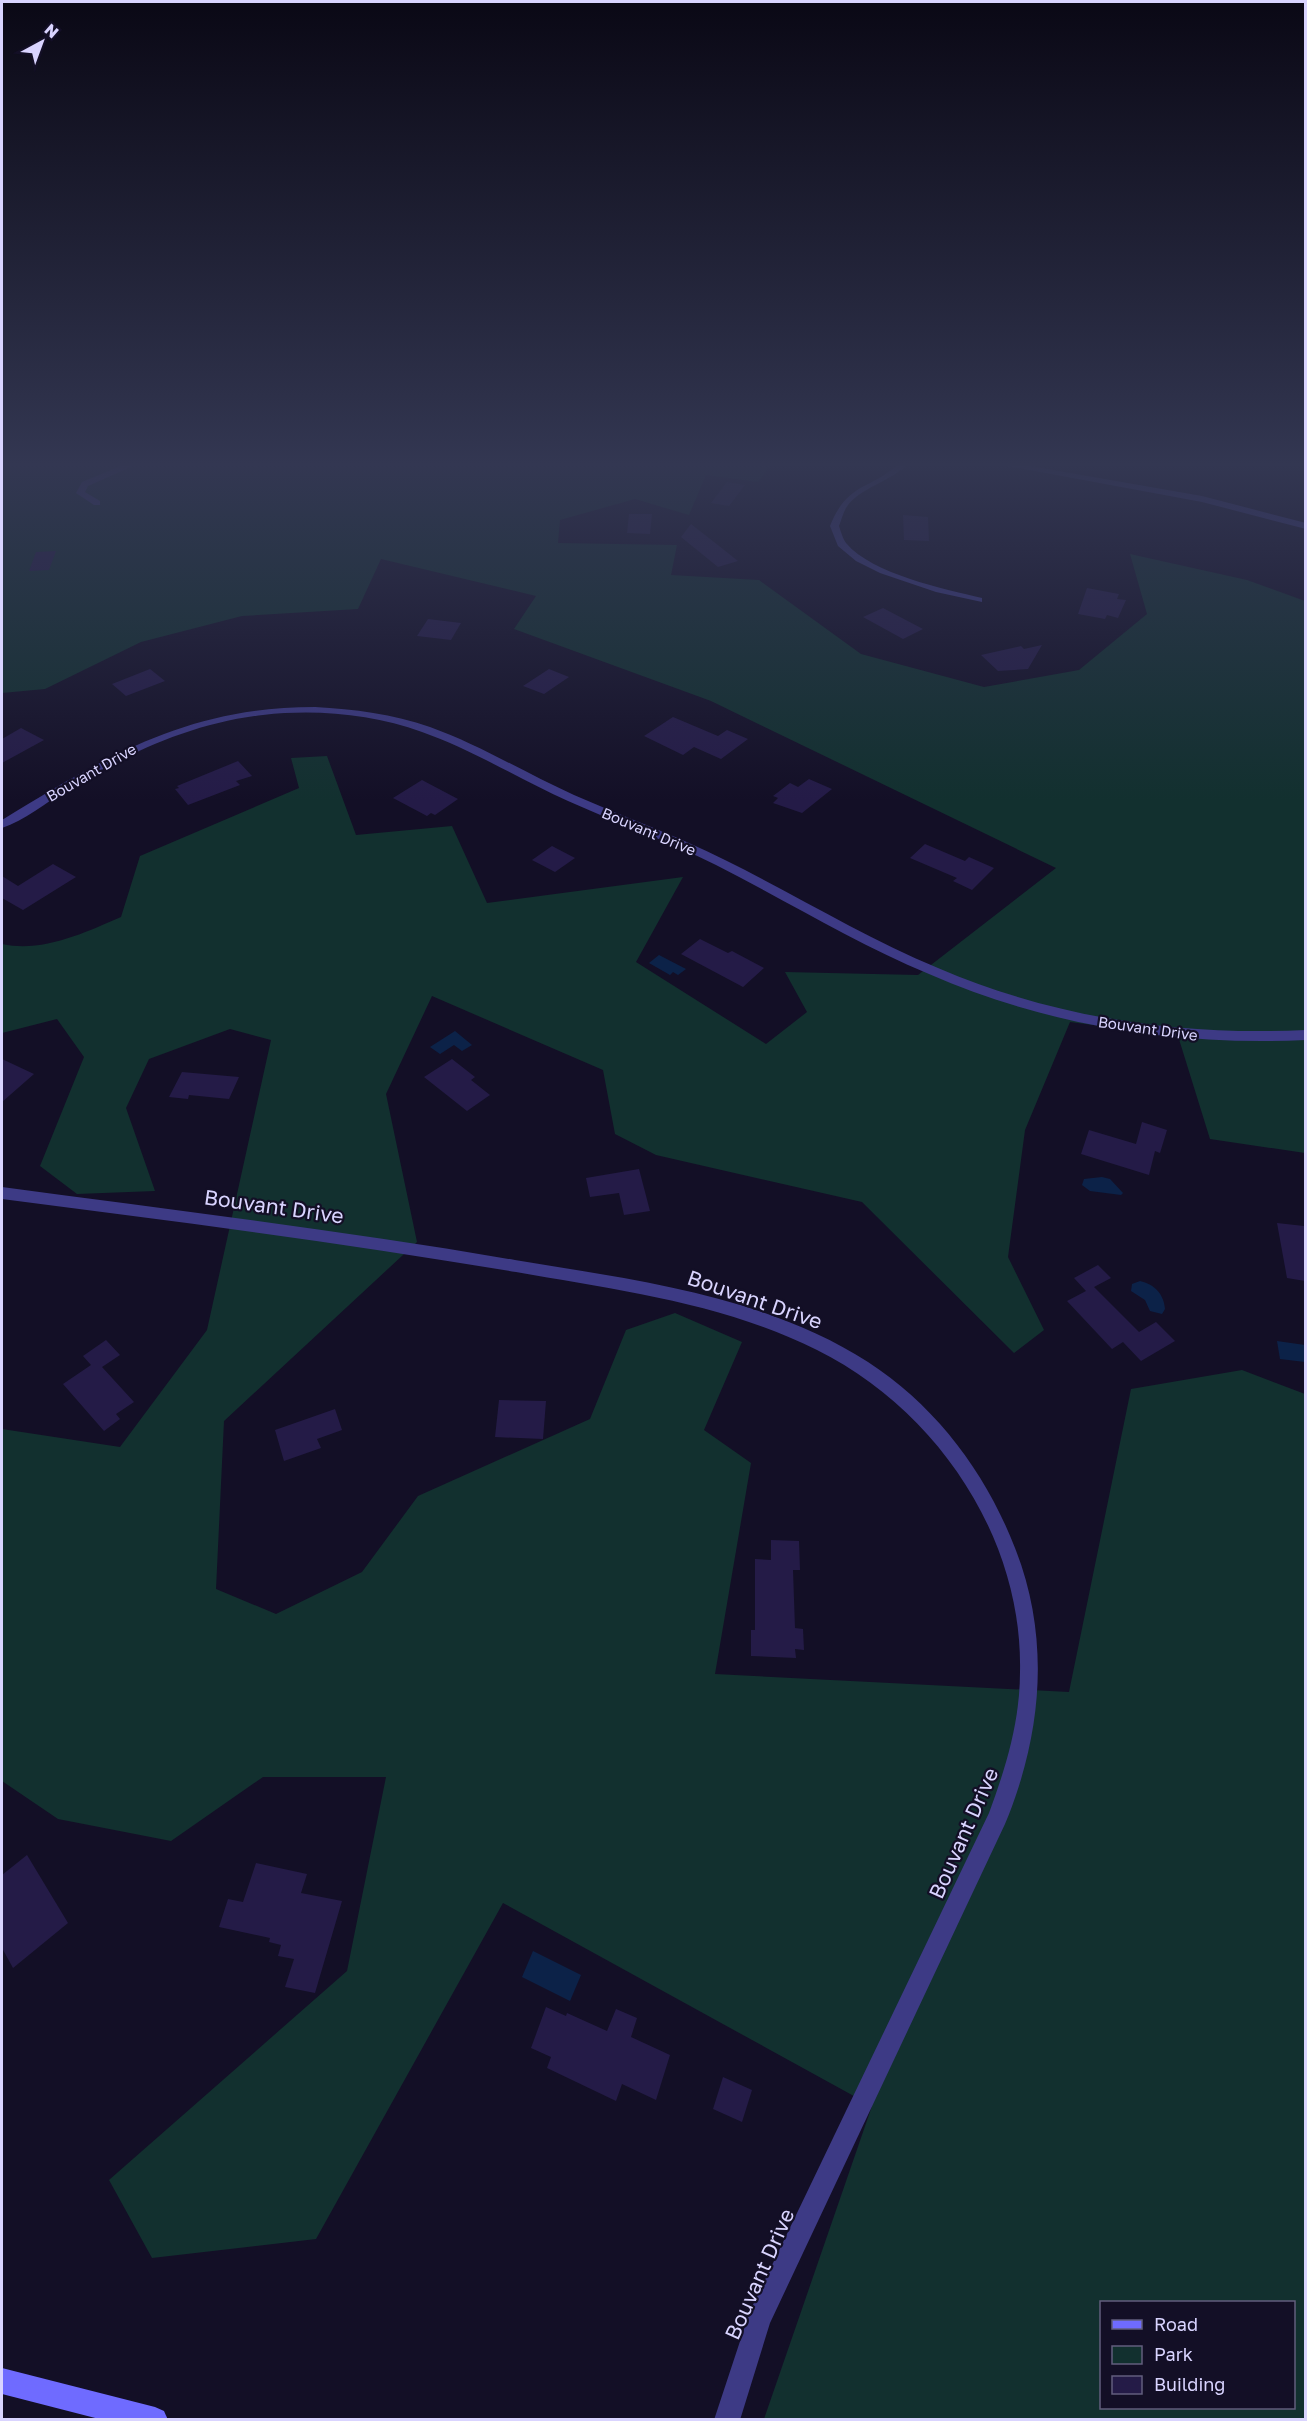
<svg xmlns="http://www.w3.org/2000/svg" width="1307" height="2421" font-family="'Golos Text',sans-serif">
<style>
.green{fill:#12302f;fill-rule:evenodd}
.water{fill:#0c2248}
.building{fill:#241b47}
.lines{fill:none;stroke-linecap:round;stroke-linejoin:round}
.street{fill:#3d3a85;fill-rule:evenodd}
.secondary{fill:#6f6bff;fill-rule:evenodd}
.labels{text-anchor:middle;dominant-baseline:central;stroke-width:4.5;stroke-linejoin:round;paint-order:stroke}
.far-street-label{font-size:15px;fill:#d9d4ff;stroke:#130f26}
.near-street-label{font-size:21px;fill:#d9d4ff;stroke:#130f26}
</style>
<rect width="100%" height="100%" fill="#130f26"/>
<!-- green -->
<path class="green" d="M2,462H773L758,482L706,475L689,515L635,499L560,520L558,543L677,545L671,575L759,580L861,654L984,687L1079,670L1147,614L1130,554L1247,580L1305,601V1153L1210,1139L1178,1036L1070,1022L1025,1130L1008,1257L1044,1330L1014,1353L862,1202L656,1155L615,1134L603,1070L432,996L386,1094L417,1242L224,1421L216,1589L276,1614L362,1572L418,1496L590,1419L626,1330L675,1313L742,1342L704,1430L751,1463L715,1674L1069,1692L1131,1389L1242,1370L1305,1394V2419H764L872,2106L503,1903L316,2239L152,2258L109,2180L347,1971L386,1777H263L171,1841L58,1819L2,1781V1429L120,1447L207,1330L271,1040L230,1029L149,1059L126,1108L155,1191L77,1194L40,1166L84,1057L57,1019L2,1033V944C42,953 84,933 121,917L140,856L299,788L291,758L327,756L356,835L452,826L487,903L683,877L636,962L766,1044L807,1012L785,972L918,975L1056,868L711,701L514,629L536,596L381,559L358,609L242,616L141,642L45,689L2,693ZM1102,2302H1294V2408H1102Z"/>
<!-- water -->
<g class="water">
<polygon points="659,955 686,969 678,975 673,972 670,975 649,963"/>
<polygon points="455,1031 472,1045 462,1051 454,1045 440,1054 430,1047"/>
<polygon points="1102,1177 1110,1179 1123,1193 1121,1195 1090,1191 1082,1185 1084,1179"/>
<path d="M1140,1281C1154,1284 1164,1294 1165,1309L1162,1314L1150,1311L1145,1300L1131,1291L1132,1284Z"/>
<polygon points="1277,1341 1305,1345 1305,1362 1280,1359"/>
<polygon points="533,1951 581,1975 570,2001 522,1977"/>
</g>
<!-- building -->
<g class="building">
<polygon points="727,482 745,485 729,506 711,503"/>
<polygon points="629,514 652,514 650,534 627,533"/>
<polygon points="903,515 928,517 929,541 904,540"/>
<polygon points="691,524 714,542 738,561 718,567 681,537"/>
<polygon points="56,551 49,570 29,571 36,552"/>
<polygon points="1087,588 1119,594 1117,599 1126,600 1118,618 1107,615 1105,619 1078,614"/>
<polygon points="883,608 923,629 903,639 863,617"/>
<polygon points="428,619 461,623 451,640 417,636"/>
<polygon points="1042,645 1028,669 998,671 981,655 1021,646 1024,649"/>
<polygon points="150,669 165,681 126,696 112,684"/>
<polygon points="549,669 569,677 544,694 523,686"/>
<polygon points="673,717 718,736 727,730 748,739 721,759 694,747 683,755 644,736"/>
<polygon points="21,728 44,740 2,763 2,739"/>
<polygon points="238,761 252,776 236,781 240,785 188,805 175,789 179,788 177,786"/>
<polygon points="809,779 832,789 802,813 773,803 778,798 773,796 790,783 798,787"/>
<polygon points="422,780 458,799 435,815 431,813 427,816 393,798"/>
<polygon points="925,844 965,861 969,857 994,868 972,890 953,881 957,878 910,858"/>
<polygon points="552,846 575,858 555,872 532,860"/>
<polygon points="53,864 76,877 23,910 2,898 2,876 18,886"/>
<polygon points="700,939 728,953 732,951 764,968 743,987 681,954"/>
<polygon points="2,1059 34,1074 2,1102"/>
<polygon points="452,1059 475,1077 471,1080 490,1095 467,1111 424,1077"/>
<polygon points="182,1072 239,1077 229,1099 189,1095 188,1099 169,1097"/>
<polygon points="1142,1122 1167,1130 1160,1153 1155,1151 1149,1175 1081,1154 1089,1130 1136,1144"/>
<polygon points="639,1169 650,1211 624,1215 619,1193 590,1197 586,1178"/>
<polygon points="1277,1223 1304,1226 1305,1281 1287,1278"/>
<polygon points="1098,1265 1111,1278 1094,1287 1139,1332 1156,1322 1175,1341 1141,1361 1123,1342 1112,1349 1067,1301 1086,1291 1074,1278"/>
<polygon points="106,1340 120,1355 102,1367 134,1402 116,1414 120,1419 104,1431 63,1384 91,1365 83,1356"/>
<polygon points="499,1400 546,1401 543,1439 495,1437"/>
<polygon points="335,1409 342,1430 317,1439 321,1448 284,1461 275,1430"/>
<polygon points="771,1540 799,1541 800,1570 793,1570 795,1628 803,1629 804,1650 795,1649 796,1658 751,1656 751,1630 755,1630 755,1559 771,1560"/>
<polygon points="27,1855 68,1923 13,1968 2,1948 2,1875"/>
<polygon points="256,1863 307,1874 301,1893 342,1901 315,1993 285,1987 294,1959 278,1956 281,1945 269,1942 270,1938 219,1927 228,1899 243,1902"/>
<polygon points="546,2007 566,2016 567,2013 607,2031 616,2009 637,2018 631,2037 670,2055 656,2100 622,2084 616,2101 547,2068 551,2057 531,2048"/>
<polygon points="723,2077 752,2090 742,2122 713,2109"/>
</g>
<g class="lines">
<!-- street -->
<g class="street">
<polygon points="130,462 142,462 88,486 85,492 100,501 100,505 94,505 76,493 82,482"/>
<path d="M901,462H910C893,481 858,488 846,508C843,513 841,521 839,526C841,532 843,539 846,543C872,574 944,589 982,598V602L936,592L880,573L856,561L838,546L830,526C848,481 870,491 901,462Z"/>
<polygon points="986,462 1007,462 1202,496 1306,523 1306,529 1202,502"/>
<path d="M315,707C354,709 393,714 430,727C480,745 525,773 574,795C624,817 676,835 725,860C796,895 864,937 938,968C1054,1018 1179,1036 1306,1030V1040C1176,1046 1048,1026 929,974C855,943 787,901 716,865C668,841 617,823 568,801C519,779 473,750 422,732C372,714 316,709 263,715C192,723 128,753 68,789C47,802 24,821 2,828V820C106,756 189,707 315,707Z"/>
<path d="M2,1187C173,1210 345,1231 515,1260C635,1280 763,1295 868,1362C936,1406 986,1473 1015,1548C1051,1639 1042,1735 1005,1824L770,2323L740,2420H714L750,2311L989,1813C1006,1767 1020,1721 1020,1672C1023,1537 936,1409 817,1350C723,1303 618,1290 516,1272C345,1243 174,1221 2,1199Z"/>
</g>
<!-- secondary -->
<polygon class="secondary" points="2,2368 155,2407 164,2411 168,2420 103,2420 2,2394"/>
</g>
<!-- sky -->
<linearGradient id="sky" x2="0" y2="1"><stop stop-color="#0a0815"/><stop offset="0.58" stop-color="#333752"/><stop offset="1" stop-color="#333752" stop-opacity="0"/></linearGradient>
<rect width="1307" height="801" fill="url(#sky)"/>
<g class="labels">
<!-- far-street labels -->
<g class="far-street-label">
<text transform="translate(91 772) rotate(-30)">Bouvant Drive</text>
<text transform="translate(649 831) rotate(23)">Bouvant Drive</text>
<text transform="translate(1148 1028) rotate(8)">Bouvant Drive</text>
</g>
<!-- near-street labels -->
<g class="near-street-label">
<text transform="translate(274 1206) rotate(8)">Bouvant Drive</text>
<text transform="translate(755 1299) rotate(19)">Bouvant Drive</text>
<text transform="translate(963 1833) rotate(-66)">Bouvant Drive</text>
<text transform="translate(759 2274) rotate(-66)">Bouvant Drive</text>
</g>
</g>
<!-- border -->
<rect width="1307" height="2421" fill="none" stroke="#d9d4ff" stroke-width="6"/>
<!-- legend -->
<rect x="1100" y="2301" width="195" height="108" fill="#130f26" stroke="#625e7d" stroke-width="1.5"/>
<rect x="1112" y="2320" width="30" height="9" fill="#6f6bff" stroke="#625e7d" stroke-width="1.5"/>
<text x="1154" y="2331" font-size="18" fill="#d9d4ff">Road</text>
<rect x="1112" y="2346" width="30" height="18" fill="#12302f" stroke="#625e7d" stroke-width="1.5"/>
<text x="1154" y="2361" font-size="18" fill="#d9d4ff">Park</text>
<rect x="1112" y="2376" width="30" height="18" fill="#241b47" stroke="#625e7d" stroke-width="1.5"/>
<text x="1154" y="2391" font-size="18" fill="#d9d4ff">Building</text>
<!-- north arrow -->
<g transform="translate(42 42) rotate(41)" stroke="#130f26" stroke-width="4.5" paint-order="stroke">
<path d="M0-4.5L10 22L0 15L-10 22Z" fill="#d9d4ff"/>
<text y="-9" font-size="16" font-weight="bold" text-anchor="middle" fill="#d9d4ff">N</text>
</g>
</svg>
